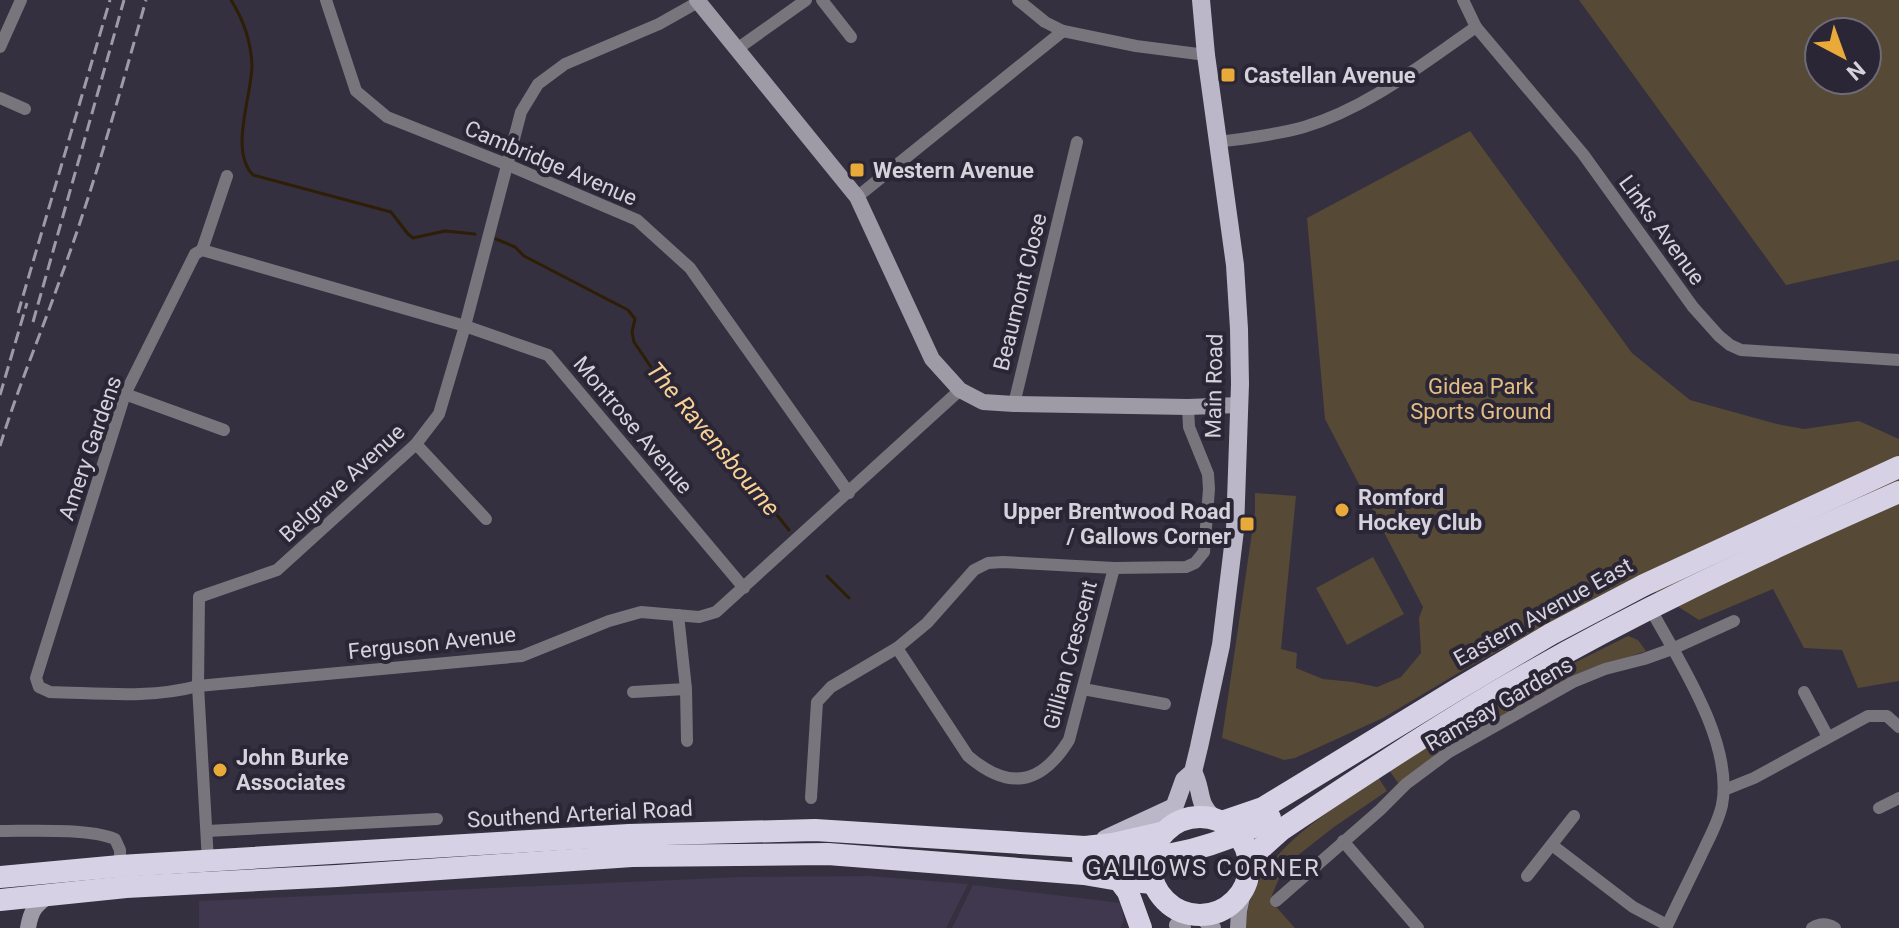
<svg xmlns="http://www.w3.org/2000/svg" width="1899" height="928" font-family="Roboto,sans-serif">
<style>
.built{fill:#3f384e}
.green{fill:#564935;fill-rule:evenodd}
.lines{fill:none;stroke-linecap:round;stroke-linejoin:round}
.stream{stroke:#2e1e05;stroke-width:3}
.street{stroke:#78757d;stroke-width:12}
.secondary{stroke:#9e9ba7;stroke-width:16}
.primary{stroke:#bcb7c8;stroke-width:18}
.highway{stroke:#d7d1e5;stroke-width:22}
.rail{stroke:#9e9ba7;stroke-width:3;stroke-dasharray:12 6;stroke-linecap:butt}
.poi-dot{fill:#eaaa39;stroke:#2a2635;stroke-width:3}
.labels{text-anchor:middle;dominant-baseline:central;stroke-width:8;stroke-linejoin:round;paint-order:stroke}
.poi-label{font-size:22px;font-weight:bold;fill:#d5d2dc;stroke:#2a2635;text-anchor:start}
.street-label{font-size:22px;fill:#d5d2dc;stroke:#2a2635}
.park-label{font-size:22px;fill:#e4bd82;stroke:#2a2635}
.water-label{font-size:24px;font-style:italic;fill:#f9d196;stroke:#2a2635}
.neighbourhood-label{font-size:24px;letter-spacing:2px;fill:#d5d2dc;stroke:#2a2635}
</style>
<rect width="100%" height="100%" fill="#34303f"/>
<!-- built -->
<g class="built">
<polygon points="870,876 968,884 946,928 199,928 199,901 741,877"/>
<polygon points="973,885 1121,903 1124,920 1120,928 952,928"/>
</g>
<!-- green -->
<g class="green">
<path d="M1579,0H1899V260L1786,285ZM1819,32H1867V80H1819Z"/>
<polygon points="1470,131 1632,353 1690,400 1777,424 1804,429 1859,421 1899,439 1899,681 1858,688 1842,650 1804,648 1773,589 1699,620 1633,578 1465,669 1383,718 1295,758 1284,760 1222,738 1255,512 1255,493 1296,496 1281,649 1297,653 1296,668 1323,679 1353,682 1377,687 1401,677 1421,653 1419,618 1423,607 1325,419 1307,218"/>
<polygon points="1373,557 1404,614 1347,645 1316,588"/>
<polygon points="1628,636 1638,640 1646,651 1583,673 1461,741 1398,783 1389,770 1538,681"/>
<path d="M1378,777L1387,791L1334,827L1297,856L1280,876L1270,900L1295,928H1246C1245,858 1329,813 1378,777Z"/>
</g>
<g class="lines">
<!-- stream -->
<g class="stream">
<path d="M231,0C243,19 251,42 252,65C252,96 229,150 253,175L391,212L408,234L413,238L445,231L475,234"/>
<polyline points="496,239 515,247 524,256 628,310 635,319 632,332 634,342 674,401 693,413 708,429 789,530"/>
<polyline points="827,576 849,598"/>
</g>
<!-- street -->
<g class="street">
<polyline points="326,0 356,91 387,117 508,165 637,220 690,268 849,493"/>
<polyline points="822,0 851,37"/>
<polyline points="1018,0 1045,22 1063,31 1136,46 1206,55"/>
<polyline points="1463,0 1476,27 1583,154 1693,307 1719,336 1730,345 1741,350 1899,360"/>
<polyline points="0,47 21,0"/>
<polyline points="737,49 806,0"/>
<polyline points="0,98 25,109"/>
<path d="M1218,142C1247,138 1276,135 1304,127C1368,108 1422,64 1476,27"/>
<polyline points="857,197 1063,31"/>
<polyline points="202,250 227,176"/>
<polyline points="125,394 224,430"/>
<polyline points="1014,404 1077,142"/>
<polyline points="416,444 486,519"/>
<path d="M744,588L548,355L465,326L202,250L195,254L125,394L36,678L39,687L50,692C99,693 150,699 198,686L522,656L609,621L641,612L699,617L716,612L960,390"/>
<path d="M1650,608C1679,661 1734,743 1722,805C1719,819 1712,833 1706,845C1693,873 1679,900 1666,928"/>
<path d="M897,648L968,756C1009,791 1041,785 1069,740L1114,568"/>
<polyline points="686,689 687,741"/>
<polyline points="1083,689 1165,704"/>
<polyline points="633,692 686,689 678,615"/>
<polyline points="1804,692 1828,737"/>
<polyline points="1724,790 1754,778 1868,716 1887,716 1899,727"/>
<polyline points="811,798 817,702 831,687 897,648 927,623 974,570 988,563 1003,562 1114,568 1186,567 1195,563 1204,552 1209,489 1208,474 1189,427 1188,407"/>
<polyline points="1879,808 1899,798"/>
<path d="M0,831C31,831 87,828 115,839L120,850V866"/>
<polyline points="207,831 437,819"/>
<polyline points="1343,841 1418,928"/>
<polyline points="1552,845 1633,907 1667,925"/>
<polyline points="208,861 198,686 199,597 277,570 416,444 439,414 465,326 521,112 538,84 565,64 659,24 698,2"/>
<polyline points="1527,876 1574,816"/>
<polyline points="1276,901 1380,810 1406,784 1449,752 1573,682 1605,669 1644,659 1672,649 1734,621"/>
<path d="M1812,928C1820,923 1827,923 1835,928"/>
</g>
<!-- secondary -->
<g class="secondary">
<polyline points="697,0 857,197 932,359 960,390 983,402 1014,404 1188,407 1239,405"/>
<polyline points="1200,915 1213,928"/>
<polyline points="1177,925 1183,928"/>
<path d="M28,928C31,910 35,906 49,895"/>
<polyline points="1238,928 1239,911 1244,888"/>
</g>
<!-- primary -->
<g class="primary">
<path d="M1193,772C1203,789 1196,804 1214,818"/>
<polyline points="1166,830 1184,780 1193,772 1199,747 1221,645 1235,530 1240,384 1239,329 1235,265 1206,55 1201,0"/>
<polyline points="1105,839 1172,808"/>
</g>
<!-- highway -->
<g class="highway">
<circle cx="1200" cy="866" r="49"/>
<polyline points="1222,822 1263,808 1458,689 1551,634 1644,585 1899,467"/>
<path d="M1083,859C1148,863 1213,851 1270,818"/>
<path d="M1249,863L1259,850L1281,830C1350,784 1419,738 1491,695C1621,618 1760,553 1899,492"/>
<polyline points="0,877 120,866 629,835 815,830 1085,847 1113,844 1161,833"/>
<polyline points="1119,880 1128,892 1141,928"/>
<polyline points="0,900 126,887 337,876 632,856 828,854 1084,874 1119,880 1153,883"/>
</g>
<!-- rail -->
<g class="rail">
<polyline points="18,313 110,0"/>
<polyline points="33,322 124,0"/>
<polyline points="0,395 27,303"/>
<path d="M0,446C18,387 42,331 62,274C95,184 120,92 146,0"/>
</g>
</g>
<!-- markers -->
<g class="poi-dot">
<rect x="1220" y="67" width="16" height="16" rx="4"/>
<rect x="849" y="162" width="16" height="16" rx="4"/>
<circle cx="1342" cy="510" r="8"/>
<rect x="1239" y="516" width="16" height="16" rx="4"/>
<circle cx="220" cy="770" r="8"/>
</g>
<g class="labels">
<!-- poi labels -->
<g class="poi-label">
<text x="1244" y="75">Castellan Avenue</text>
<text x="873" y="170">Western Avenue</text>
<text x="1358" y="497">Romford<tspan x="1358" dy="25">Hockey Club</tspan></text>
<text x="1231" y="511" text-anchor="end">Upper Brentwood Road<tspan x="1231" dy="25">/ Gallows Corner</tspan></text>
<text x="236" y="757">John Burke<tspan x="236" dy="25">Associates</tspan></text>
</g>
<!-- street labels -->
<g class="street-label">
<text transform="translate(551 163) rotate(23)">Cambridge Avenue</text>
<text transform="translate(1662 230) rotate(54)">Links Avenue</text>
<text transform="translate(1020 292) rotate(-76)">Beaumont Close</text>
<text transform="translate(1214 386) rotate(-89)">Main Road</text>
<text transform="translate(633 425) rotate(50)">Montrose Avenue</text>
<text transform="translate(90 448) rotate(-71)">Amery Gardens</text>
<text transform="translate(342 483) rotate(-43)">Belgrave Avenue</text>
<text transform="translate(1543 612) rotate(-29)">Eastern Avenue East</text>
<text transform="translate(432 643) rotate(-6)">Ferguson Avenue</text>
<text transform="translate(1070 655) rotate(-75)">Gillian Crescent</text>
<text transform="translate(1499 704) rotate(-30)">Ramsay Gardens</text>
<text transform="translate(580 814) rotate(-3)">Southend Arterial Road</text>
</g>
<!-- park labels -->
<g class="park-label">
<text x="1481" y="386">Gidea Park<tspan x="1481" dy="25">Sports Ground</tspan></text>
</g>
<!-- water labels -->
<g class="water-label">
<text transform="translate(713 439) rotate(50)">The Ravensbourne</text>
</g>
<!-- neighbourhood labels -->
<g class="neighbourhood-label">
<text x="1203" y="868">GALLOWS CORNER</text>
</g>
</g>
<!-- north arrow -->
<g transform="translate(1843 56) rotate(139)"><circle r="38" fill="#2a2635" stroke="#6e6b78" stroke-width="2"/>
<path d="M0-6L14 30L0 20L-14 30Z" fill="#eaaa39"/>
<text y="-12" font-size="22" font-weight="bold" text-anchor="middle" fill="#d5d2dc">N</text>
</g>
</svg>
